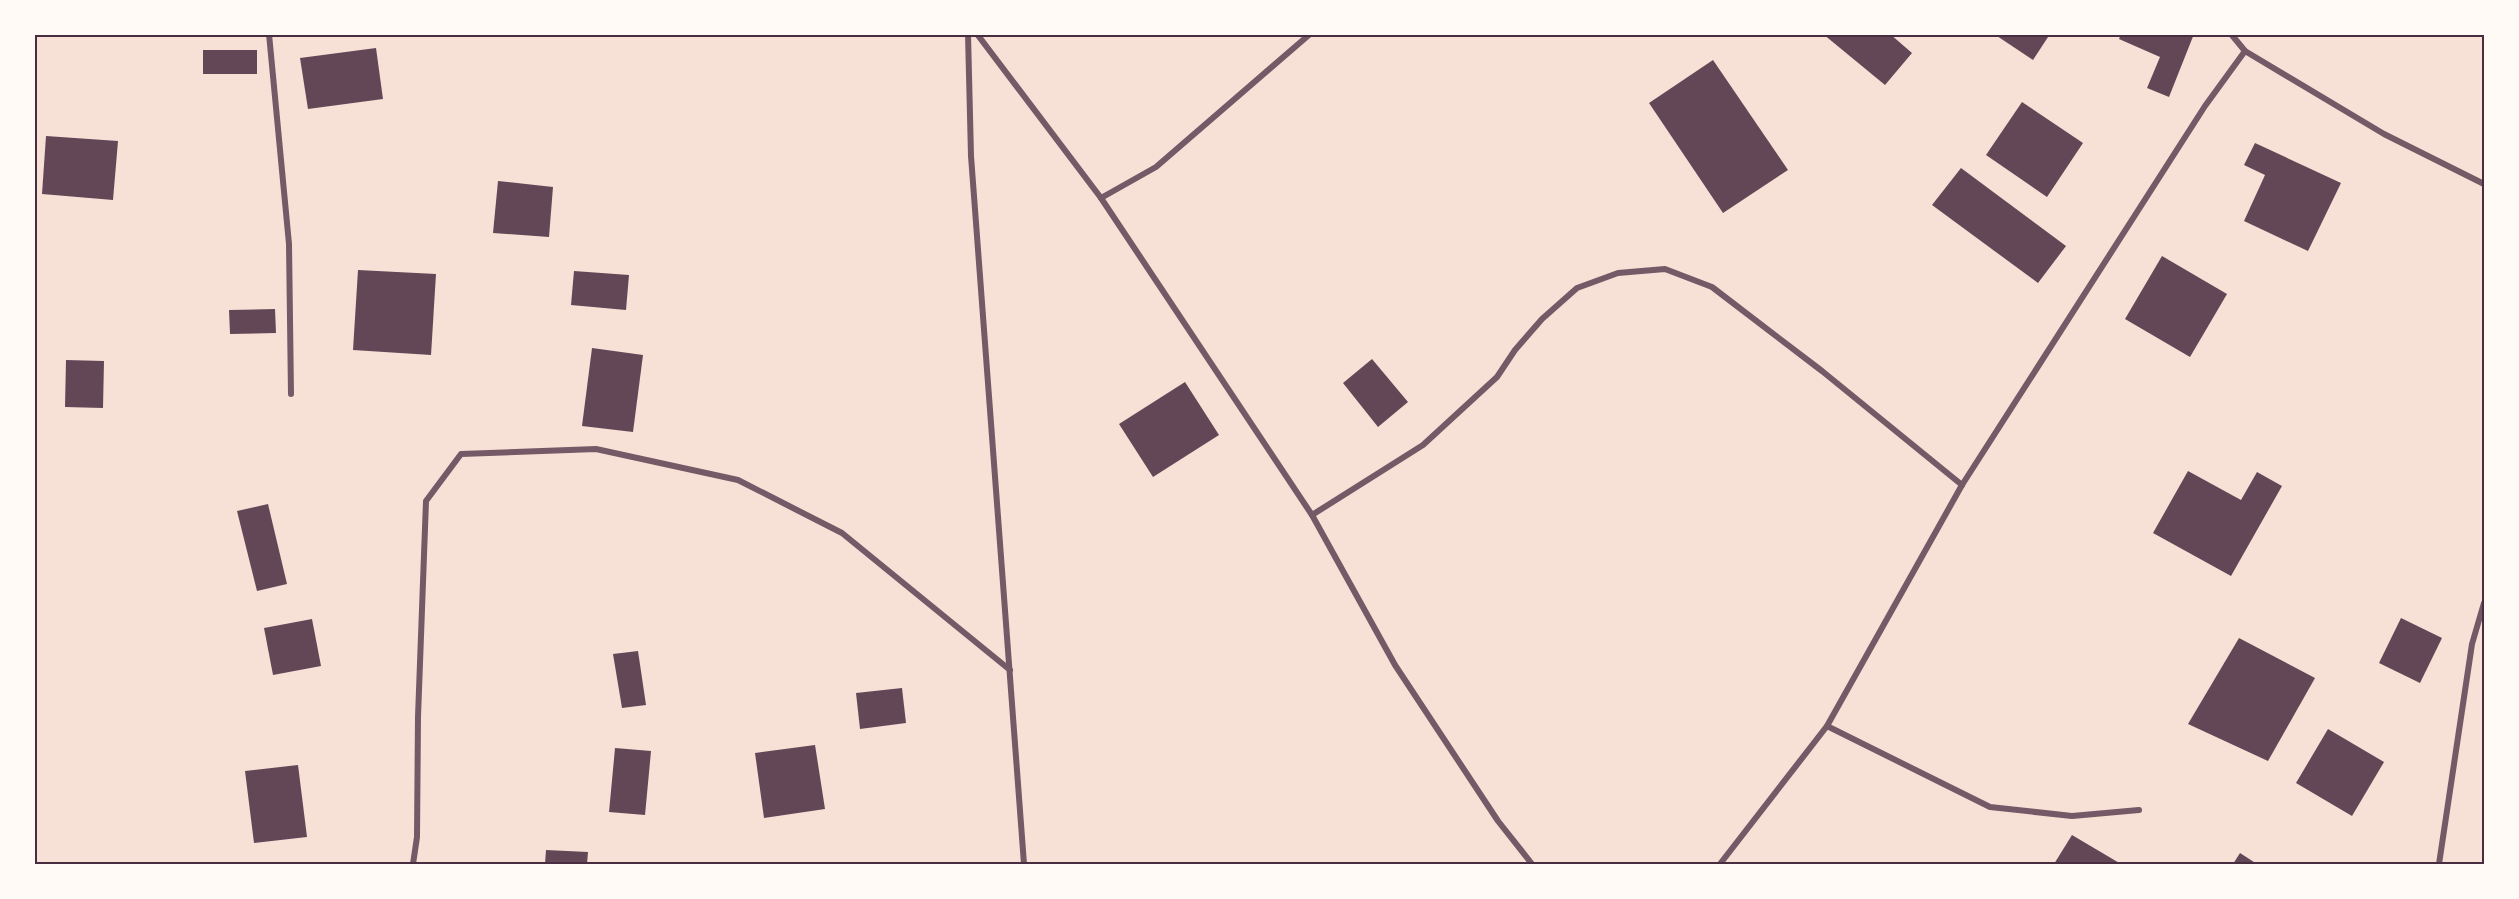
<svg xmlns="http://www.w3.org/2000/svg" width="2519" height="899" font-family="'DejaVu Sans',sans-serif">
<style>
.building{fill:#644757}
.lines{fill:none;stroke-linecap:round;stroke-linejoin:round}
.minor{stroke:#755966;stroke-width:6}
.neatline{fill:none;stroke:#4a2c40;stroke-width:2}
</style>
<rect width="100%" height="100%" fill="#f7e1d7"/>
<!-- building -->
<g class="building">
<polygon points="1823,34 1890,34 1912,53 1885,85"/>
<polygon points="1994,34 2050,34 2033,60"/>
<polygon points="2121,34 2194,34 2169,97 2147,88 2160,57 2119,39"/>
<polygon points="376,48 383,99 308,109 300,58"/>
<rect x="203" y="50" width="54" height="24"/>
<polygon points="1713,60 1788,170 1723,213 1649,103"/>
<polygon points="2022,102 2083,143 2047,197 1986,155"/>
<polygon points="46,136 118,141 113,200 42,194"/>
<polygon points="2255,143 2341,183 2308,251 2244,221 2265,175 2244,165"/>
<polygon points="1961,168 2066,246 2038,283 1932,205"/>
<polygon points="498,181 553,187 549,237 493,233"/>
<polygon points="2162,256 2227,294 2190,357 2125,319"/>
<polygon points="358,270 436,274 431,355 353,350"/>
<polygon points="574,271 629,275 626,310 571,305"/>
<polygon points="275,309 276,333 230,334 229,310"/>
<polygon points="592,348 643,355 633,432 582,426"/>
<polygon points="1372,359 1408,402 1378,427 1343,383"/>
<polygon points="66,360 104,361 103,408 65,407"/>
<polygon points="1185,382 1219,435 1153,477 1119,424"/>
<polygon points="2188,471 2241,500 2257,472 2282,486 2231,576 2153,533"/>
<polygon points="268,504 287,584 257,591 237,511"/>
<polygon points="2401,618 2442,638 2420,683 2379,663"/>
<polygon points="312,619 321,666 273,675 264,628"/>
<polygon points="2239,638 2315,678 2268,761 2188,724"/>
<polygon points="638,651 646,705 622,708 613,654"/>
<polygon points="902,688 906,723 860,729 856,693"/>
<polygon points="2328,729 2384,762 2352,816 2296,783"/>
<polygon points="815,745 825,809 764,818 755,753"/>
<polygon points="615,748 651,751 645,815 609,812"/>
<polygon points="298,765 307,837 254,843 245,771"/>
<polygon points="2072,835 2121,864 2054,864"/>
<polygon points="546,850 588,852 587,864 545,864"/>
<polygon points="2240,853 2257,864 2233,864"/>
</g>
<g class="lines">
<!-- minor -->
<g class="minor">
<polyline points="269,34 289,244 291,394"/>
<polyline points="968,34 971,156 1024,864"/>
<polyline points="977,34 1101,198 1312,515 1395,665 1498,821 1532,864"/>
<polyline points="2245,51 2384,134 2484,184"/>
<polyline points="1101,198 1156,167 1310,34"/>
<polyline points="1312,515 1423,445 1497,377 1515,350 1542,319 1577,288 1618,273 1665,269 1712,287 1822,371 1962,485"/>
<polyline points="1827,726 1990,807 2072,816 2139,810"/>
<polyline points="413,864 417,837 418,717 426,501 461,454 596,449 738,480 842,533 1010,670"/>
<polyline points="1720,864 1827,726 1962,485 2205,106 2245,51 2231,34"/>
<polyline points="2439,864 2472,644 2484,603"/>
</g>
</g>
<!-- border -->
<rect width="2519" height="899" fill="none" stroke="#fffaf5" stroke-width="72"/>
<rect x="36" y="36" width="2447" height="827" class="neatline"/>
</svg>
